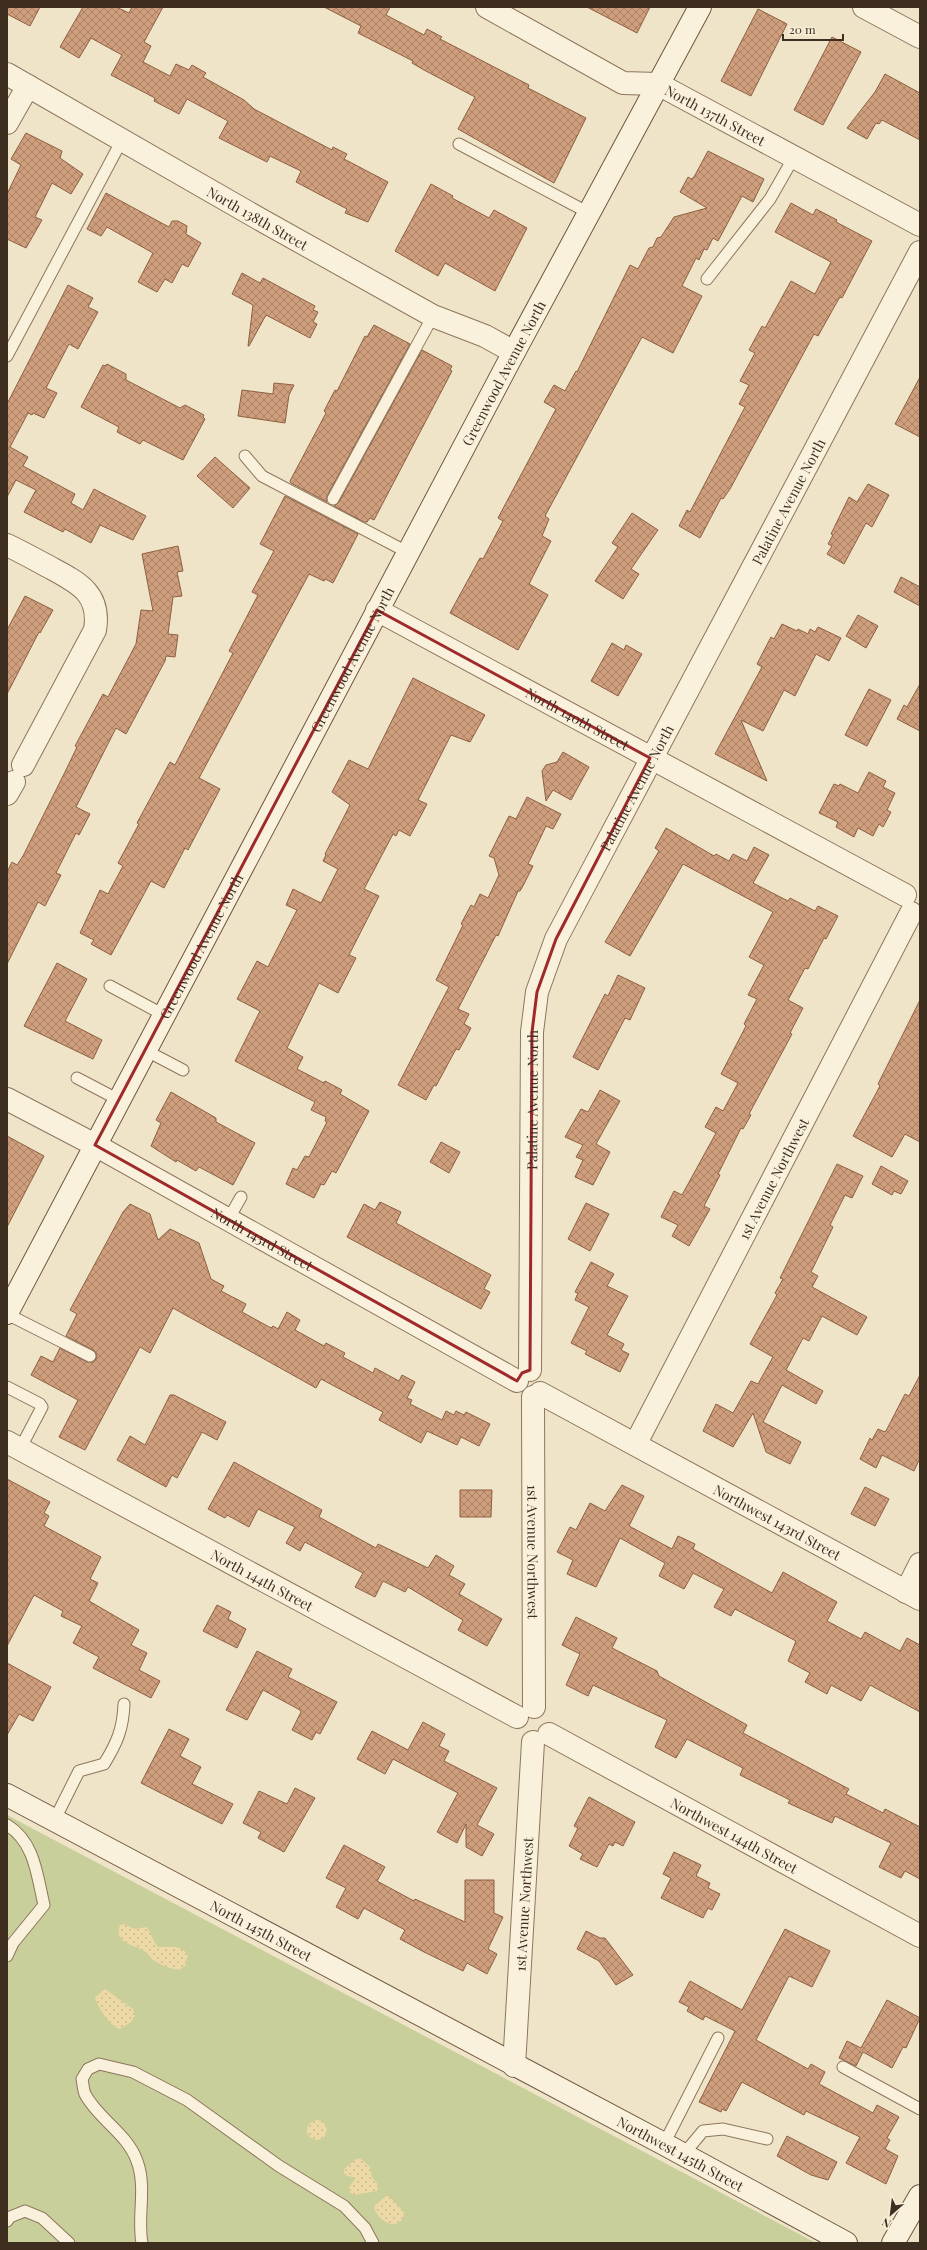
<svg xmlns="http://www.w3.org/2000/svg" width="927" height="2250" font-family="'Playfair Display',serif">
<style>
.green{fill:#c9cf9b}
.sand{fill:url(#sand-dots)}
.building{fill:url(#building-cross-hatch);stroke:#8d5f41}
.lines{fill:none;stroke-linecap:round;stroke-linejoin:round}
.lane-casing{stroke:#8d765c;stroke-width:13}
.street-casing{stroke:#8d765c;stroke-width:24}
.secondary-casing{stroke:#6f573f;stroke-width:24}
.lane{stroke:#faf1dc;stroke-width:11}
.street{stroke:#faf1dc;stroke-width:22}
.secondary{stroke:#faf1dc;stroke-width:22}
.marked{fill:none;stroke:#9e2a2b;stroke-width:3;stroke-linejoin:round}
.labels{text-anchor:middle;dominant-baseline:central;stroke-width:3.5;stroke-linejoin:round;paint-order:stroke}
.street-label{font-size:14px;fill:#3d2e20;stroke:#f7eed8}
</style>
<defs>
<pattern id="sand-dots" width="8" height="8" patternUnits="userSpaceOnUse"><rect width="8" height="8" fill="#ecd9a5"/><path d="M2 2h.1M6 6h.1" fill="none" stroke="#cbbb8e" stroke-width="1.8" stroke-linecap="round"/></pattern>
<pattern id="building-cross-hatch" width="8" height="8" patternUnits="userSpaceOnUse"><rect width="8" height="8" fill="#cf9f7d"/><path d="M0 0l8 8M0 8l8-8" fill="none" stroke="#a98266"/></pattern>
</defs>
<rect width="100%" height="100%" fill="#f0e4c8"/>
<!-- green -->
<polygon class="green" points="7,1815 816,2243 7,2243"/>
<!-- sand -->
<g class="sand">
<path d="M124,1924L135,1929L146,1927C152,1932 152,1941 158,1947H175L182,1949L188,1954L185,1966L179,1970C170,1969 158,1964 151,1958C149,1955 147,1952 144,1951C133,1944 113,1943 120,1925Z"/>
<path d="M105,1989L133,2009L135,2015L131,2022L120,2029C111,2028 96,2005 95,1997Z"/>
<circle cx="317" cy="2130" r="10"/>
<polygon points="360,2158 370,2167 372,2177 379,2186 377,2191 354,2195 349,2192 349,2187 356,2178 348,2176 344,2173 344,2169 356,2159"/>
<path d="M386,2196L390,2197L404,2212C402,2234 376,2222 374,2206Z"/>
</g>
<!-- building -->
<g class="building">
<polygon points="7,7 40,7 30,26 7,14"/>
<polygon points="83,7 116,7 129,13 132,7 163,7 144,42 151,46 143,62 170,76 176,64 189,70 192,65 206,73 203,77 244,100 254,109 332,150 333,147 347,154 344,159 388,182 368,222 345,213 347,209 296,182 301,171 270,156 267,162 219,138 228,121 187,99 179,114 154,101 155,98 111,75 122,55 91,38 79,58 60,47"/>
<polygon points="324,7 390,7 386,15 424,35 427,29 442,37 440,39 529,85 528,88 586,118 554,183 458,129 475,97 424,70 412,63 413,61 358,33 361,26"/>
<polygon points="587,7 650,7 637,33"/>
<polygon points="758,9 787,24 751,96 721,81"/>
<polygon points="832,37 861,52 823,125 794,110"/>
<polygon points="885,74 920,93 920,140 882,120 879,124 876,123 867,139 847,128 875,92"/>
<polygon points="26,133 62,151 60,158 83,174 71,194 52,183 35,217 42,220 26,248 7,239 7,194 21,165 11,159"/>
<polygon points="708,151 764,179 753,202 742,196 718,241 713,238 707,250 704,249 699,260 696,258 682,286 702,296 673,353 642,337 545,516 549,519 542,536 551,541 529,584 548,595 518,650 450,613 480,558 483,559 503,521 498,518 556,409 544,402 554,385 565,391 576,371 577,372 630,265 638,269 649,248 653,247 657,238 661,237 674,217 707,208 680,192 688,177 691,179 694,177"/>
<polygon points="431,184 453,196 452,198 489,218 494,210 527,228 495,291 445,263 438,276 395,251"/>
<polygon points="106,193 169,227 172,221 178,221 187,226 186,234 201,243 188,267 182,264 172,283 165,279 157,292 138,282 153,253 107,227 101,236 87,229"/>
<polygon points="791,203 813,215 816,209 837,220 836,222 872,241 842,298 840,297 837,302 818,336 814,334 730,489 723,499 721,498 700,538 679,526 687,510 690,512 745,407 739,404 749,385 740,381 755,353 749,350 762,326 765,328 791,281 815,294 831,262 775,232"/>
<polygon points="242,273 260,283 263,278 315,306 313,310 318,312 313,322 317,324 310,338 266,315 249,346 248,346 253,305 232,294"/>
<polygon points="68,285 93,298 88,307 98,312 78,349 69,344 46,388 57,393 44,418 33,413 32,415 28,413 10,447 28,457 23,466 75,494 71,503 83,510 94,489 146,516 133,540 100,525 91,543 65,529 63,532 24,512 36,490 16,480 7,497 7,404"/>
<polygon points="374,325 410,344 327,496 327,502 291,483 290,481 326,413 324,411 335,390 337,391 365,336 367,337"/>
<polygon points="422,350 452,366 450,370 452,371 374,520 370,518 367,522 364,522 334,506 339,502"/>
<polygon points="107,364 126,374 126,380 180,408 185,405 204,415 203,417 205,419 183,460 143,440 140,444 117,432 119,427 81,407 103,365 105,366"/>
<polygon points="920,377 920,437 895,424"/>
<polygon points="274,383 294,385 289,395 285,423 238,416 242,390 273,394"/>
<polygon points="215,457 250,488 233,508 197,476"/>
<polygon points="868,484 889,495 872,527 866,523 844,564 827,554 832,546 828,544 833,535 831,534 849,497 857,502"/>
<polygon points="285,496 358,534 333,583 325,579 324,581 309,574 199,778 220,789 188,850 185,848 164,888 151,881 111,955 91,944 94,940 80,933 100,890 108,894 123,866 118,863 139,824 137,823 170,762 175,765 233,653 229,651 258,595 252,592 274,551 260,544"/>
<polygon points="632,513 658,530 631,569 639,574 623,599 595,581 618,547 612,543"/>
<polygon points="178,546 183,571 177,572 182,596 173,597 168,634 178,635 175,657 166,656 165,661 126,734 116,728 76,807 90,814 79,835 76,833 56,873 61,875 45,906 38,902 7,964 7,872 12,862 17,865 23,856 66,770 77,747 75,746 88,722 103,694 108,697 136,644 141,610 153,611 142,554"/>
<polygon points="901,577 920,587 920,606 894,592"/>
<polygon points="25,596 53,610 40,633 39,632 7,694 7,630"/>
<polygon points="858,615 878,626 866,648 846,636"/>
<polygon points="782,624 797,631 798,629 808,634 810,629 815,632 818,627 841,638 829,661 816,654 795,696 784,690 763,731 741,720 767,781 715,754 762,667 757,664 771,637 774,639"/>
<polygon points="612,643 624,650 626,645 642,654 618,696 591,681"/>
<polygon points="413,678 485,715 470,742 451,735 418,800 427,804 410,836 399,830 396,836 393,834 364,889 379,896 349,955 356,958 338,993 319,983 287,1048 303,1057 297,1069 324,1083 325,1081 342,1090 340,1094 369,1111 336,1173 332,1171 324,1185 321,1184 314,1198 286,1184 293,1168 297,1170 305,1156 309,1157 327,1122 325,1121 326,1117 311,1110 315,1102 235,1061 260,1011 237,999 257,961 268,967 297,910 286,905 293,889 321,903 338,869 323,861 326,855 325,854 350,805 332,792 349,760 368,769"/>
<polygon points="920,684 920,731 897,719 904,705 907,707"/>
<polygon points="869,689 891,700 867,746 845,735"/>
<polygon points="563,752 589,767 571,800 553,790 546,801 542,771 546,765 557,762"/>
<polygon points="869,772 886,781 883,787 895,793 887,810 891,812 883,827 879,824 873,836 858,828 854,837 836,827 838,822 819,813 834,784 839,786 840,784 858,793"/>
<polygon points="527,797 561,814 553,829 546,826 528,864 533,866 524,884 520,891 518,891 498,936 496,935 458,1009 469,1014 464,1024 471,1028 459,1050 456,1049 436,1086 434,1085 426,1100 398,1085 449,987 436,980 463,925 461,924 471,905 474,907 480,894 488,898 499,875 494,858 489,856 509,816 516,819"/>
<polygon points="666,828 714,856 716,854 729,861 733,854 747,861 754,847 769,855 753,883 788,901 790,898 815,911 818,906 838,916 826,939 824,938 808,969 805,968 788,1000 803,1008 790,1033 792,1034 749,1114 751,1115 743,1129 741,1128 718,1174 720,1175 704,1206 710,1209 689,1246 672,1236 678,1225 661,1217 674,1191 682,1195 716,1133 705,1127 716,1107 723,1111 738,1083 721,1074 746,1026 744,1024 757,999 748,995 764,965 749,957 773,912 683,864 630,956 605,942 659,851 655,848"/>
<polygon points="57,963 87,979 65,1021 102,1040 93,1059 24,1026"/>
<polygon points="618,975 645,988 630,1020 625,1018 598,1070 573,1057 605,994 608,996"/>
<polygon points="920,1000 920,1142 905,1134 892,1157 853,1136 880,1086 878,1084"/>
<polygon points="600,1090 620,1101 596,1144 610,1152 593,1185 575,1177 583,1160 576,1157 583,1145 565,1137 581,1109 588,1112"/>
<polygon points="171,1092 216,1118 216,1122 255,1143 233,1185 199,1167 196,1171 177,1160 176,1162 151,1146 161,1123 156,1120"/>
<polygon points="7,1136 44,1156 7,1227"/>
<polygon points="441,1142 460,1152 449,1173 430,1162"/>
<polygon points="837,1164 863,1176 852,1198 845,1195 830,1225 833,1227 811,1272 818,1276 812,1287 867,1317 857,1335 822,1316 809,1341 803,1338 786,1370 823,1391 816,1404 782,1385 763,1422 801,1442 790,1464 766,1452 753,1413 733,1447 703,1431 716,1404 733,1413 751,1381 758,1384 773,1357 750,1344 777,1295 775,1293 783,1279 780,1278"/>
<polygon points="881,1166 908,1181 901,1194 894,1191 892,1195 872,1184"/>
<polygon points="380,1202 401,1212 396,1223 491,1275 484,1289 490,1292 481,1309 347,1237 364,1204 375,1210"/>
<polygon points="586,1203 609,1214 590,1251 568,1239"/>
<polygon points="130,1204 150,1214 158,1240 170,1229 199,1243 211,1279 224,1286 221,1291 246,1304 242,1312 271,1328 273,1326 278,1329 287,1312 300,1320 295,1330 324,1346 326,1343 345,1353 343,1357 373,1373 375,1368 399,1381 402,1375 415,1382 407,1398 412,1400 410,1404 442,1420 446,1411 454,1415 456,1411 464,1415 466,1412 490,1424 479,1446 461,1437 457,1445 427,1431 421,1443 379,1420 383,1412 321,1379 316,1388 173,1308 150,1353 140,1347 85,1450 59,1437 78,1400 31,1375 41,1356 53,1362 60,1348 87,1362 93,1362 96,1359 97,1355 93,1350 66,1336 77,1314 70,1310 123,1212"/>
<polygon points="591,1262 614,1274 607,1286 628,1296 607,1335 624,1344 621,1350 629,1354 620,1372 585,1354 587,1351 571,1343 589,1307 575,1300 578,1293 575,1292"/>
<polygon points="920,1375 920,1458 914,1471 882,1455 876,1468 860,1459 870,1438 872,1440 878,1429 885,1432 887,1429 905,1394 909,1396"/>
<polygon points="170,1395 174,1395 226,1422 217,1440 202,1432 177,1478 172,1475 166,1487 117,1460 130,1436 145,1445"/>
<polygon points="234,1462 322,1510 319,1517 376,1548 378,1544 428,1568 436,1555 454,1566 449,1575 465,1584 459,1594 502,1619 487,1646 458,1630 463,1620 408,1587 405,1592 383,1581 375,1597 355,1587 363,1573 305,1542 300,1551 286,1543 295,1527 258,1509 249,1527 227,1515 225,1518 208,1509"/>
<polygon points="7,1479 50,1502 44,1513 49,1516 44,1526 101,1557 90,1579 98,1583 89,1601 139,1630 131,1645 147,1653 139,1670 160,1681 151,1698 93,1668 99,1657 73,1643 82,1626 61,1616 63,1611 34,1595 7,1646"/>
<polygon points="622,1485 644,1496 629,1526 672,1549 678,1536 695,1544 693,1549 772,1593 783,1572 837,1602 827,1621 861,1639 865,1632 900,1651 907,1638 920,1645 920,1712 870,1685 861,1701 831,1685 827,1694 805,1682 810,1673 788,1661 796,1641 735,1609 731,1616 714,1607 724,1589 693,1573 684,1589 659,1576 665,1563 620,1538 596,1587 567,1574 573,1560 557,1552 570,1527 576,1530 590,1503 605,1511"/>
<polygon points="865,1487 889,1499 875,1526 851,1514"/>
<polygon points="460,1490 492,1490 491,1517 460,1517"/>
<polygon points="217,1605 231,1612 228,1619 246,1629 237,1648 203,1631"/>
<polygon points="576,1617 617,1638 612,1648 657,1671 659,1676 747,1725 743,1733 849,1789 846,1794 883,1813 885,1809 920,1827 920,1879 905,1871 901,1878 879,1867 891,1843 835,1816 832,1823 788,1803 790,1800 740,1775 743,1768 687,1739 676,1758 655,1747 667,1720 593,1685 588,1696 566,1685 580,1654 562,1645"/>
<polygon points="257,1651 292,1669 288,1677 337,1702 320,1734 316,1732 312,1740 292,1730 301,1712 300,1710 263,1690 247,1720 226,1710"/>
<polygon points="7,1663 51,1687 33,1721 19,1714 7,1735"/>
<polygon points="423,1722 445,1734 439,1746 449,1751 444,1761 497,1788 477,1825 494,1834 482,1856 466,1847 466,1824 457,1843 437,1832 458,1793 393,1759 385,1774 357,1759 372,1731 408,1750"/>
<polygon points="169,1729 189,1739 180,1756 201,1767 192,1784 233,1804 222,1824 141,1783"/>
<polygon points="295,1788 315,1798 284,1852 258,1838 261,1832 243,1823 259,1791 287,1804"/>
<polygon points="589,1797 635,1822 623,1846 615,1842 613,1846 609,1844 597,1867 580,1859 583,1854 569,1846 578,1828 574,1826"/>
<polygon points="344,1845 385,1867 377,1881 414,1901 415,1899 465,1922 465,1880 494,1880 494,1913 503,1917 488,1949 497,1954 487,1974 467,1963 463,1971 424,1952 400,1939 405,1930 364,1908 358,1919 336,1907 346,1888 326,1878"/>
<polygon points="674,1852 701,1865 696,1876 710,1883 708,1888 720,1894 712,1910 708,1908 703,1918 661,1898 671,1878 663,1874"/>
<polygon points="785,1929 830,1951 812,1987 789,1976 756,2040 808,2069 811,2064 825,2072 819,2084 873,2113 877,2105 899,2117 887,2138 890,2140 885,2149 898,2156 886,2184 846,2163 860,2137 806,2111 804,2115 742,2082 726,2111 722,2109 721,2112 699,2102 735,2031 705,2016 703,2020 687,2011 689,2007 679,2002 690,1981 742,2010"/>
<polygon points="586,1931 600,1938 605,1938 633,1975 616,1985 599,1961 577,1949"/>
<polygon points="887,2000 920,2018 906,2048 903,2047 892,2068 863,2052 856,2066 839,2058 847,2041 861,2048"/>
<polygon points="787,2136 837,2162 828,2180 811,2175 777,2156"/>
</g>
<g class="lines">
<!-- lane casing -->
<g class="lane-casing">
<g id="lane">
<polyline points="459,144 589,213"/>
<polyline points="707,279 770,199 794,157"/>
<polyline points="7,356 122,140"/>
<polyline points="245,456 262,476 409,553"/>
<polyline points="333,499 433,316"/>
<polyline points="110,986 164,1015"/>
<polyline points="145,1050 183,1070"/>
<polyline points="77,1078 119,1100"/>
<polyline points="228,1220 241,1197"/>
<polyline points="7,1314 90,1356"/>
<polyline points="7,1387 40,1404 42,1407 20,1449"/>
<path d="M54,1821L79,1771L104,1764C117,1743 123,1729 124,1704"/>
<path d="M7,1825C35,1842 37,1876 44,1905L13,1943L7,1956"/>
<polyline points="843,2067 920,2109"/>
<polyline points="664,2144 718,2038"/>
<polyline points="683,2155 703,2131 723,2129 767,2139"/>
<polyline points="7,2221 10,2217 25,2211 42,2218 69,2243"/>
<path d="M142,2243C137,2216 147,2188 137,2161C127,2133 98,2119 85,2094C83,2089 83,2083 82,2079L88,2069L99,2064L133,2072L187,2100L279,2166L344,2206L365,2228L373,2243"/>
</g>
</g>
<!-- street casing -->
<g class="street-casing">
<g id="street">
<path id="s1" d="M487,7L623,83L658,84L920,225"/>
<polyline points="864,7 920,37"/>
<path id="s2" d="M7,74L263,221L433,316L485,336L514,352"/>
<polyline points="7,123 28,86"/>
<path d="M7,545C22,552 36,560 51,568C79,583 101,594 95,630L23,765"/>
<path id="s3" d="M377,610L905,895"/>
<polyline points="7,794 14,782"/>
<path id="s4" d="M7,1099L95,1145L517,1381"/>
<path id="s5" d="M530,1370L532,1032L537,992L556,939L920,252"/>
<path id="s6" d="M540,1393L920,1599"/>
<path id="s7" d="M533,1397L534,1707"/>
<path id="s8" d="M7,1442L517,1717"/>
<path id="s9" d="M636,1443L911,913"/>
<polyline points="906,1592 920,1564"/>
<path id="s10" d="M549,1734L920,1936"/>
<path id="s11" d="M514,2066L533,1742"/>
</g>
</g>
<!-- secondary casing -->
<g class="secondary-casing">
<g id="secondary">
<path id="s12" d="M7,1313L514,352L700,7"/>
<path id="s13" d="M7,1795L664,2144L846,2243"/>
<polyline points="893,2243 920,2196"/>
</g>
</g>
<!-- lane -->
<use href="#lane" class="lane"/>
<!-- street -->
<use href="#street" class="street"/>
<!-- secondary -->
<use href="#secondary" class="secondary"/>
</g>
<!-- marked area -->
<path class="marked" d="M377,610L650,758L556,939L537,992L532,1032L530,1370L522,1373L517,1381L95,1145Z"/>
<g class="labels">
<!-- street labels -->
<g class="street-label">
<text stroke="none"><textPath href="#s1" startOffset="256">North 137th Street</textPath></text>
<text stroke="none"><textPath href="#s2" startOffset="289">North 138th Street</textPath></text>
<text stroke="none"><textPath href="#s12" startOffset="1063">Greenwood Avenue North</textPath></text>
<text stroke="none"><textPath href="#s5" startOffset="930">Palatine Avenue North</textPath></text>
<text stroke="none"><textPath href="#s12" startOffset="739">Greenwood Avenue North</textPath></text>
<text stroke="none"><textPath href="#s3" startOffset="228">North 140th Street</textPath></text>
<text stroke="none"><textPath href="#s5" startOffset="606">Palatine Avenue North</textPath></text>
<text stroke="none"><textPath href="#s12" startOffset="415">Greenwood Avenue North</textPath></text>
<text stroke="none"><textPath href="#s5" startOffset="270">Palatine Avenue North</textPath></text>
<text stroke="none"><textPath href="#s9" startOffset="298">1st Avenue Northwest</textPath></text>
<text stroke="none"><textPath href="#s4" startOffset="291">North 143rd Street</textPath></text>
<text stroke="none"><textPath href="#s6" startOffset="270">Northwest 143rd Street</textPath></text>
<text stroke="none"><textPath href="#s7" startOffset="155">1st Avenue Northwest</textPath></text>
<text stroke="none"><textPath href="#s8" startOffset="290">North 144th Street</textPath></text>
<text stroke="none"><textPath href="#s10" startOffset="211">Northwest 144th Street</textPath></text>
<text stroke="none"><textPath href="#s11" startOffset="162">1st Avenue Northwest</textPath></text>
<text stroke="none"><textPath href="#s13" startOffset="288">North 145th Street</textPath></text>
<text stroke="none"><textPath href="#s13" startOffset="763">Northwest 145th Street</textPath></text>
</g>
</g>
<!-- border -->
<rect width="927" height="2250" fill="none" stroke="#3d2e20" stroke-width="16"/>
<!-- north arrow -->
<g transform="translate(891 2214) rotate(208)" stroke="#f7eed8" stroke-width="3" paint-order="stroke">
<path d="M0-3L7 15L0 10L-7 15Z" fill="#3d2e20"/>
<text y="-6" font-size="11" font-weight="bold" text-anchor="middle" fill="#3d2e20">N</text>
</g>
<!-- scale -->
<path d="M783 34v6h60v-6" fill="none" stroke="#3d2e20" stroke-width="2"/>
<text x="789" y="34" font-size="12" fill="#3d2e20" stroke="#f7eed8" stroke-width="3" paint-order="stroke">20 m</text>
</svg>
